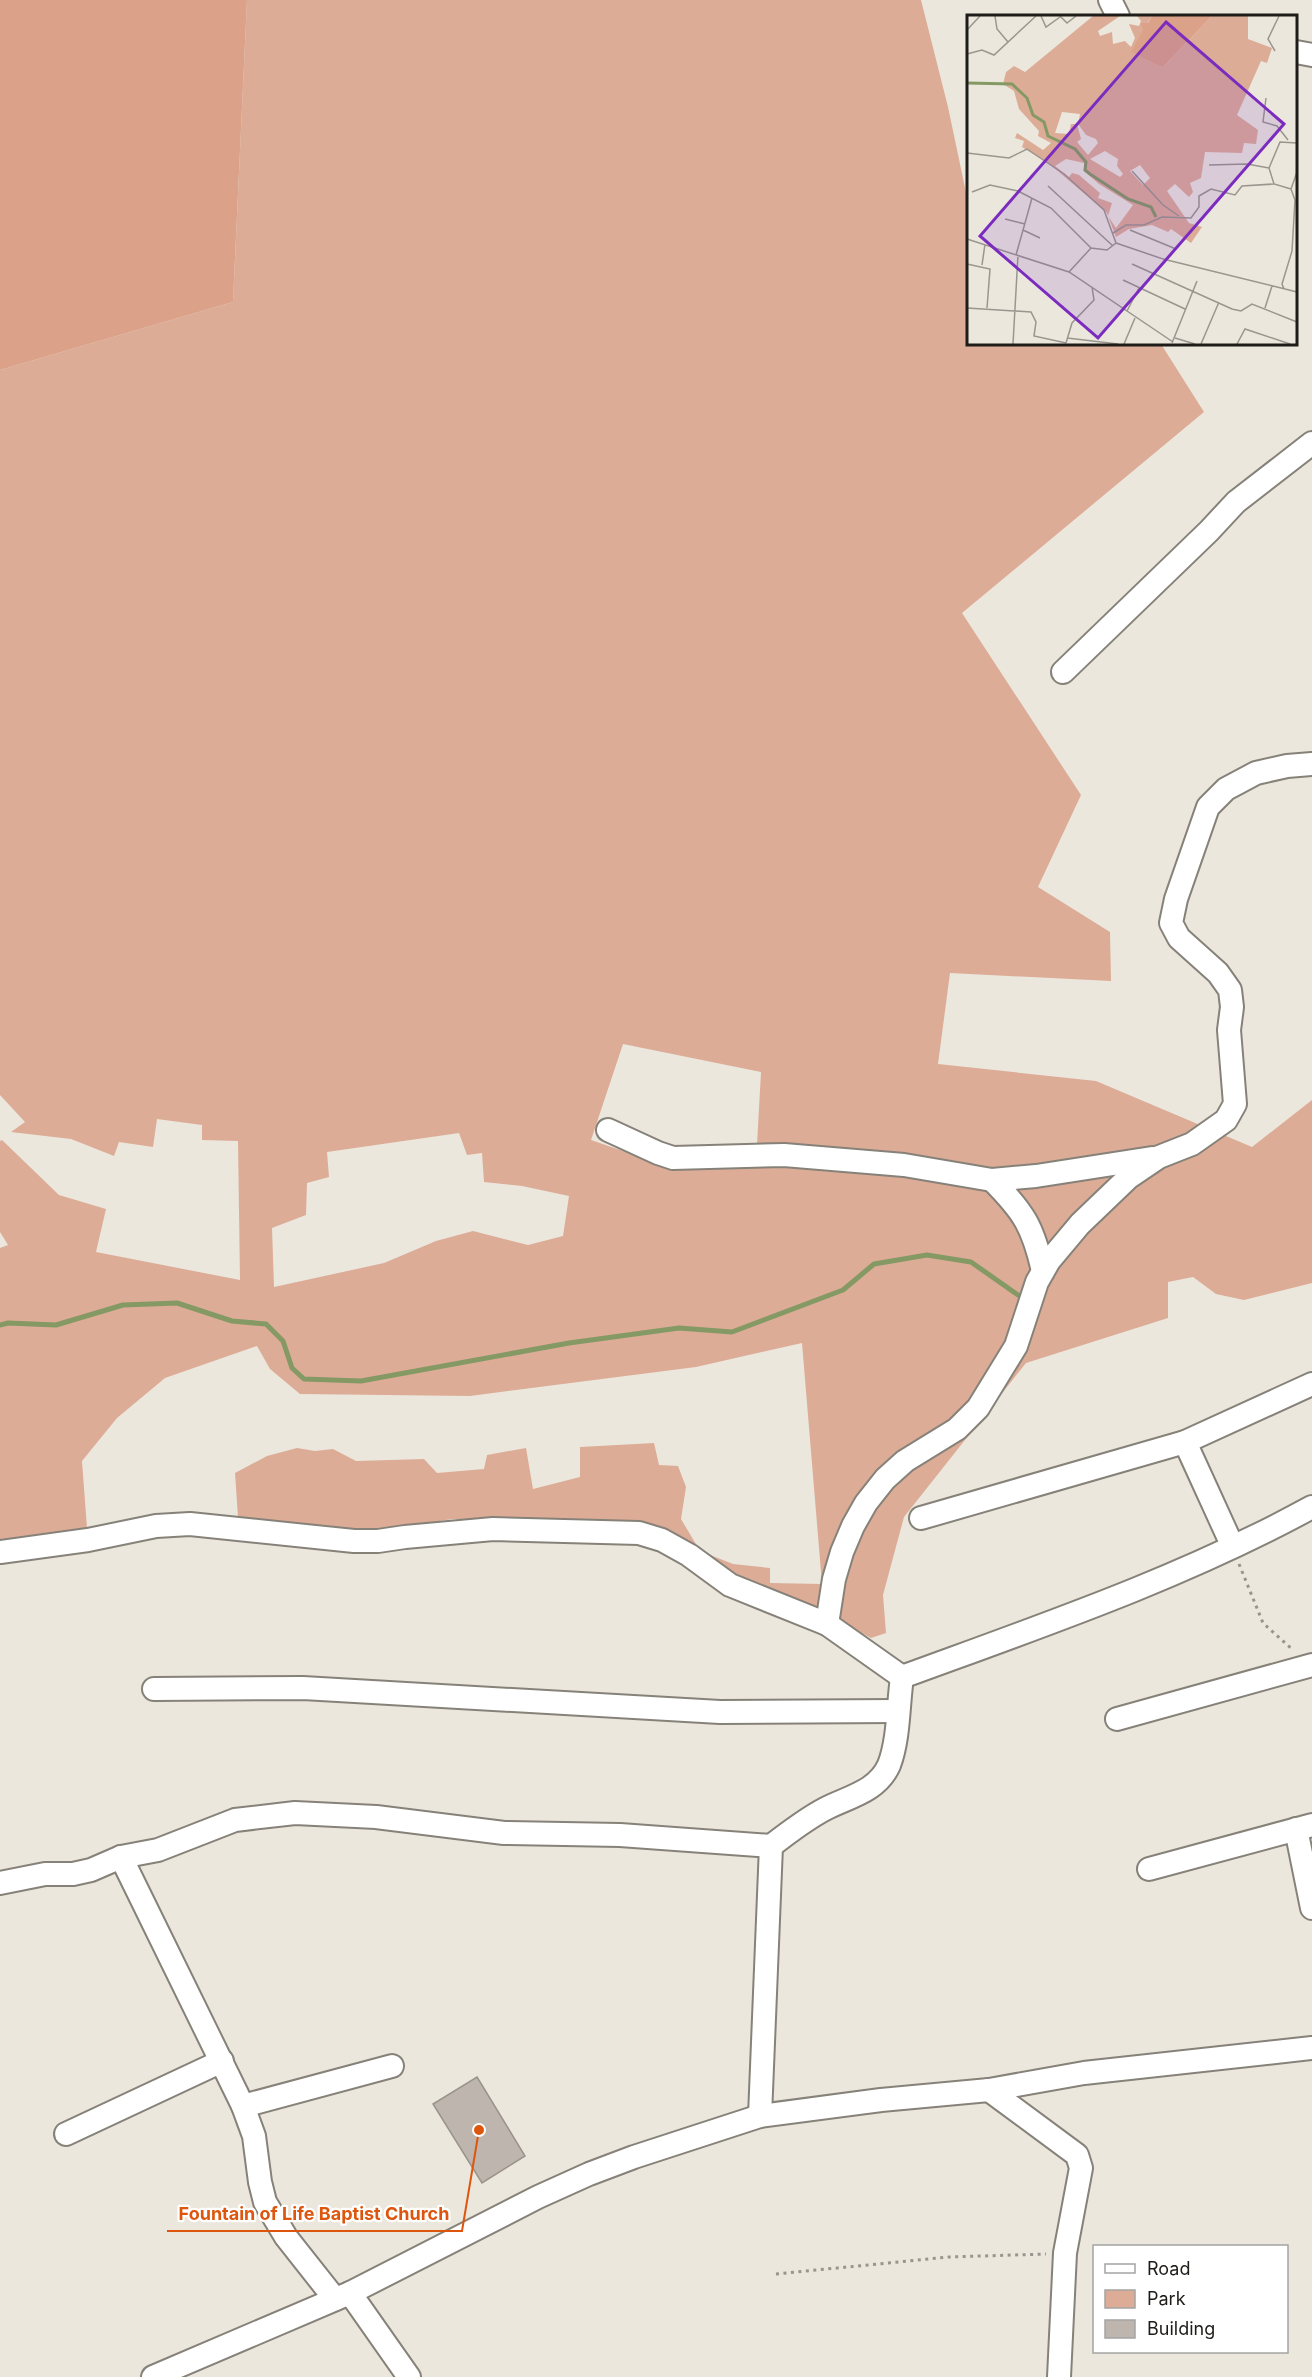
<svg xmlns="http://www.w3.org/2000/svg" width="1312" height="2377" font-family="Inter,sans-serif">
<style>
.green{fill:#ddac97;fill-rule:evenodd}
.forest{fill:#dca289}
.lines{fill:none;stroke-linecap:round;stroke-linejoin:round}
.stream{stroke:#849964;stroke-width:5}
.building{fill:#bdb5ae;stroke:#9a938c;stroke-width:1.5}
.minor-casing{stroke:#868279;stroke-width:26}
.path{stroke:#98958e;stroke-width:3;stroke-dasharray:3 4.5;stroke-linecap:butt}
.minor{stroke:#fff;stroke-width:22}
.inset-river{fill:none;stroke:#849964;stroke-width:3}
.inset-road{fill:none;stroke:#99968f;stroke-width:1.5}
.view{fill:#7b2cbf;fill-opacity:0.15;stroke:#7b2cbf;stroke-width:3}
.inset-edge{fill:none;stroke:#1e1c19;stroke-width:3}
.leader{fill:none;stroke:#de560d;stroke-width:2}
.callout-dot{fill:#de560d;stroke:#fff;stroke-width:2}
.callout-label{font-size:18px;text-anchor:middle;font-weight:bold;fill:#de560d;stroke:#fff;stroke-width:4.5;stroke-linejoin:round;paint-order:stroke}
</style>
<rect width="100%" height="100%" fill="#ebe7dd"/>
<!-- green -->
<path class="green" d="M247,0H921L948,107L968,202V344H1161L1204,412L962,613L1081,795L1038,887L1110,932L1111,981L950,973L938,1064L1096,1081L1252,1147L1312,1100V1283L1244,1300L1216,1294L1193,1277L1168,1282V1318L1026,1363L904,1517L883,1595L886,1633L871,1638L804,1602L731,1575L644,1524L573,1519H452L356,1534L252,1525L0,1541V1248L8,1245L0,1232V1141L2,1140L59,1195L106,1209L96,1252L240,1280L238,1141L202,1140V1125L157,1119L153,1147L119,1142L114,1156L71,1139L11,1132L25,1122L0,1095V370L233,302ZM623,1044L761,1072L756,1163L678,1170L591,1140ZM459,1133L467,1155L482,1153L484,1182L522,1186L569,1196L563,1236L528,1245L473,1231L436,1241L384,1263L274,1287L272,1228L306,1215L307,1183L329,1177L327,1152ZM802,1343L822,1584L770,1583V1568L733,1564L700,1551L681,1519L686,1487L678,1466L659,1465L654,1443L580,1447V1477L533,1489L526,1448L487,1455L484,1469L437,1473L424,1459L356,1461L333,1449L315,1451L297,1448L267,1456L235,1473L238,1517L149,1516L87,1528L82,1461L117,1418L165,1378L257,1346L270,1369L300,1394L470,1396L696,1367Z"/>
<!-- forest -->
<polygon class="forest" points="0,0 247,0 233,302 0,370"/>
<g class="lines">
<!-- stream -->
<polyline class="stream" points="0,1325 8,1323 56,1325 123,1305 177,1303 232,1321 266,1324 283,1341 292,1368 304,1379 361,1381 569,1343 679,1328 732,1332 843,1290 874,1264 927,1255 971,1262 1018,1295"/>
</g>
<!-- building -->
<polygon class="building" points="477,2077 525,2156 482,2183 433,2104"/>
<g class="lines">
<!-- minor casing -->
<g class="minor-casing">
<g id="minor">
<polyline points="1110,0 1118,16"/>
<polyline points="1296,52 1312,55"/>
<polyline points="1063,672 1209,531 1236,502 1312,443"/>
<polyline points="608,1130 658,1153 673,1158 784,1155 904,1165 992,1180 1036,1176 1152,1158"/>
<path d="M992,1180C1024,1212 1033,1227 1043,1271"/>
<polyline points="1185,1442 1232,1545"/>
<polyline points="921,1518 1185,1442 1312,1384"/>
<path d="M0,1552L88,1540L156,1526L190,1524L354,1541H378L405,1537L493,1529L639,1533L662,1540L689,1555L730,1585L827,1624L902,1677C898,1705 899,1739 889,1765C877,1792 848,1797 825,1809C806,1819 789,1832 771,1846L760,2116"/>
<polyline points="827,1624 834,1579 842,1552 853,1526 866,1503 885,1479 905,1461 957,1429 978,1408 1016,1346 1037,1282 1049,1261 1080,1224 1128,1178 1159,1157 1192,1144 1226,1120 1235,1104 1229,1030 1232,1007 1230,990 1218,973 1179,938 1171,923 1176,899 1208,807 1226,789 1256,773 1287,766 1312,764"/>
<path d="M902,1677C1041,1626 1182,1578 1312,1507"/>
<polyline points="154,1689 303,1688 720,1712 897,1711"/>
<polyline points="1117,1719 1312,1665"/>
<polyline points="1296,1829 1312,1908"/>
<polyline points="121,1857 243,2106 254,2136 260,2182 265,2202 286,2237 335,2299"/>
<polyline points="1149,1869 1312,1825"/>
<polyline points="0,1883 45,1874 73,1874 91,1870 121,1857 158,1850 235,1820 295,1813 376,1817 504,1833 620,1835 771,1846"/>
<polyline points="989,2090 1077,2155 1081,2168 1065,2253 1059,2377"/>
<polyline points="243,2106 392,2066"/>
<polyline points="66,2134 222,2061"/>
<polyline points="350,2293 409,2377"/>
<polyline points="153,2377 350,2293 538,2197 589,2174 634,2157 760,2116 881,2100 989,2090 1084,2073 1312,2048"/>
</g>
</g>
<!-- path -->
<g class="path">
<polyline points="1239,1564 1263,1623 1293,1650"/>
<polyline points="776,2274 949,2257 1046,2254"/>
</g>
<!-- minor -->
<use href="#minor" class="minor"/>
</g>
<!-- overview -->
<g transform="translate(967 15)">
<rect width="330" height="330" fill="#ebe7dd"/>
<path d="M126,1H153L131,16L133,21L145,17L146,29L158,26L164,32L168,23L162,9L172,11L174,6L170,1H185L176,15L196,52L245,1H281V24L305,33L300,48L294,46L270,100L291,115L289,129L277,128L275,138L238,137L234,163L223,168L226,177L222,182L208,169L200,176L222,208L235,212L224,228L204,214L201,217L185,210L162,214L149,222L140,198L85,151L55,132L57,126L48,123L50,118L76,135L84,128L71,121L72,116L52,94L47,76L36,69L39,57L47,51L58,57ZM95,97L113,99L111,109L119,120L129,124L131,128L121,140L110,127L114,124L110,109H104L102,119L88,118ZM138,136L151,144L150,151L156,159L153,162L123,144ZM99,144L117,148V156L132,169L166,190L149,213L141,201L145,188L131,183L133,178L112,160L105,158L102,162L88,151ZM173,150L183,163L176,170L163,156Z" fill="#ddac97" fill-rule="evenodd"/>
<path d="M185,1H245L196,52L164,37L176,15L174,8H181Z" fill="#dca289"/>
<path class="inset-river" d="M0,68L45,69L60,83L66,100L77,107L81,121L108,134L119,147L118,155L123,159L161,184L184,192L189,202"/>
<path class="inset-road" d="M28,1L30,14L41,27M74,1L79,12L93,2M93,1L100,8L109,1M0,15L13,1M308,36L301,24L312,1M0,39L15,35L27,40L69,1M299,83L296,107L310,111L321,125M0,138L42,143L60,134L97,159L137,195L149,228L140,235L124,233L102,257M242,150L280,149L302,153M165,156L196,190L212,201M81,171L146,231M324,174L307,169L302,153L313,127L330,128M5,177L23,170L51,176L84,193L124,233M38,204L58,209M56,215L73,223M163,215L209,234M146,218L159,210H177L195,202L224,203L232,192V181L244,174L268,180L275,171L307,169M0,224L102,257L206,327M149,228L196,244L330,277M49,240L65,183M0,249L23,254L20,293M165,249L265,294L274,296L285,289L330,307M15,250L18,229M156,265L218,294M317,274L315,269L325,236L328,185L324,174L330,157M0,293L64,297L69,307L67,321L99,328M298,293L305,271M160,296L172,273M100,323L151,329M208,323L228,329M99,328L105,308L127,285L125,272M205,328L230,266M46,329L51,240M157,329L168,303M234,329L252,287M270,329L278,314L323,329"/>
<path class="view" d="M199,7L317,109L131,323L13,221Z"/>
<rect width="330" height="330" class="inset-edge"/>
</g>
<!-- callouts -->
<path class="leader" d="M479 2130L462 2231H167"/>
<circle class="callout-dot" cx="479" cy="2130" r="6"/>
<g class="callout-label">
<text x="314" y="2220">Fountain of Life Baptist Church</text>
</g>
<!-- legend -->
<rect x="1093" y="2245" width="195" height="108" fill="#ffffff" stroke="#a5a4a3" stroke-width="1.5"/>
<rect x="1105" y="2264" width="30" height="9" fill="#ffffff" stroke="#a5a4a3" stroke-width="1.5"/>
<text x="1147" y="2275" font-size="18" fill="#1e1c19">Road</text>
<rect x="1105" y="2290" width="30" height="18" fill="#ddac97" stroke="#a5a4a3" stroke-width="1.5"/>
<text x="1147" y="2305" font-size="18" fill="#1e1c19">Park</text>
<rect x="1105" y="2320" width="30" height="18" fill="#bdb5ae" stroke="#a5a4a3" stroke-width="1.5"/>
<text x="1147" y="2335" font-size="18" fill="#1e1c19">Building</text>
</svg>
